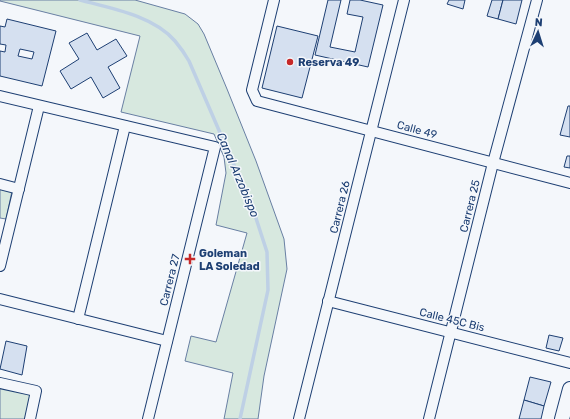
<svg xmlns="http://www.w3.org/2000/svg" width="570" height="419" font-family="Rubik,sans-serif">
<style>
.green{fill:#d7e8df;stroke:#687fa3}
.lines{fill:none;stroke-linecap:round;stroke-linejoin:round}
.stream{stroke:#bed0e5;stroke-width:3.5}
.building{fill:#d5e0f0;stroke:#1d3f73;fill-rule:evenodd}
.minor-casing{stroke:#1d3f73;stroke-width:12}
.secondary-casing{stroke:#1d3f73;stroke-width:16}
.minor{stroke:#f4f7fb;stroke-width:10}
.secondary{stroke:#f4f7fb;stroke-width:14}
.poi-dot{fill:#c62828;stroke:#f4f7fb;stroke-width:1.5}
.labels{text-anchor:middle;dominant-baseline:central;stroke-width:3;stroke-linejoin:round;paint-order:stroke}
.poi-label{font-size:11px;font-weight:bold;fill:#1d3f73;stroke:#f4f7fb;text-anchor:start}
.street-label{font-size:11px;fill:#1d3f73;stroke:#f4f7fb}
.water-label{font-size:12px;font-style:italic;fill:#1d3f73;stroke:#f4f7fb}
</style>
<rect width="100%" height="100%" fill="#f4f7fb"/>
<!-- green -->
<g class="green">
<polygon points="0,0 135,0 185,14 198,24 204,34 227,89 256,161 284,239 287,269 264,376 258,419 224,419 233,373 185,361 191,336 216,342 247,233 216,225 226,173 224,157 214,134 121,112 140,36 0,1"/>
<polygon points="0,188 12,191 6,219 0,218"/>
<polygon points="0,383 36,391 30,419 0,419"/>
</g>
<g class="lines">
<!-- stream -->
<path class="stream" d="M80,0C111,8 154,16 175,41C180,47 185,54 189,61L253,209L267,252L268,290L240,419"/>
</g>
<!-- building -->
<g class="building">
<polygon points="328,0 341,0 330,47 355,52 363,17 347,14 350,0 360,0 383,5 368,67 315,55"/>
<polygon points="449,0 465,0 463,9 447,4"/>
<polygon points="492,0 503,0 498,19 487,16"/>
<polygon points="503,0 522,0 516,24 498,19"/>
<path d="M7,19L56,31L42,86L0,76V51L5,52L6,45L0,44V26L5,27ZM20,49L34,52L32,59L18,56Z"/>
<polygon points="277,26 318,36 302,98 262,88"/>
<polygon points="87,33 97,50 116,39 127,56 108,67 120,88 103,98 91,77 71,89 60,71 79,59 69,43"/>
<polygon points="568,106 570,106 570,137 560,135"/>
<polygon points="567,156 570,156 570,168 564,167"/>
<polygon points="549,335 563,338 559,351 546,348"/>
<polygon points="6,341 27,346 22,375 0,369"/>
<polygon points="530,377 551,382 544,406 524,400"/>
<polygon points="524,400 544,406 541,419 519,419"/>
</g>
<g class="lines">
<!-- minor casing -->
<g class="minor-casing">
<g id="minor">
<polyline points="274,0 252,90 257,101 570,183"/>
<polyline points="0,96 215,147 148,419"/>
<polyline points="0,184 19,189"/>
<polyline points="0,266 39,106"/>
<polyline points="0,299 167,341"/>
<polyline points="328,301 570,363"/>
<polyline points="78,319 125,126"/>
<polyline points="0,383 36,391 30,419"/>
<polyline points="299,419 404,0"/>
<polyline points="429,419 493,163 537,0"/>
</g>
</g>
<!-- secondary casing -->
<g class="secondary-casing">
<polyline id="secondary" points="562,419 570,389"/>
</g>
<!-- minor -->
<use href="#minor" class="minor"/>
<!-- secondary -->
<use href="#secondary" class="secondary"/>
</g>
<!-- markers -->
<g class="poi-dot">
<circle cx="290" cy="62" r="4"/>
<path d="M188 253h4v4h4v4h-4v4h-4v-4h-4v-4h4z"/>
</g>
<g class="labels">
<!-- poi labels -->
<g class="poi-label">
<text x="298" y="62">Reserva 49</text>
<text x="199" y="253">Goleman<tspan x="199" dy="13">LA Soledad</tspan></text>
</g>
<!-- street labels -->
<g class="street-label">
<text transform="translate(417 130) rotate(15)">Calle 49</text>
<text transform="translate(470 206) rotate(-76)">Carrera 25</text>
<text transform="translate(340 207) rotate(-76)">Carrera 26</text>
<text transform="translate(170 280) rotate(-76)">Carrera 27</text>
<text transform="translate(452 320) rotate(14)">Calle 45C Bis</text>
</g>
<!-- water labels -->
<g class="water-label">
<text transform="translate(238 175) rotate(67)">Canal Arzobispo</text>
</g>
</g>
<!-- north arrow -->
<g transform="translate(538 32) rotate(4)" stroke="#f4f7fb" stroke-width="3" paint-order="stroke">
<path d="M0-3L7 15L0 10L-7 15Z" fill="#1d3f73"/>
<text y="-6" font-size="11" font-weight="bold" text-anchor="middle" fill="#1d3f73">N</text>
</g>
</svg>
